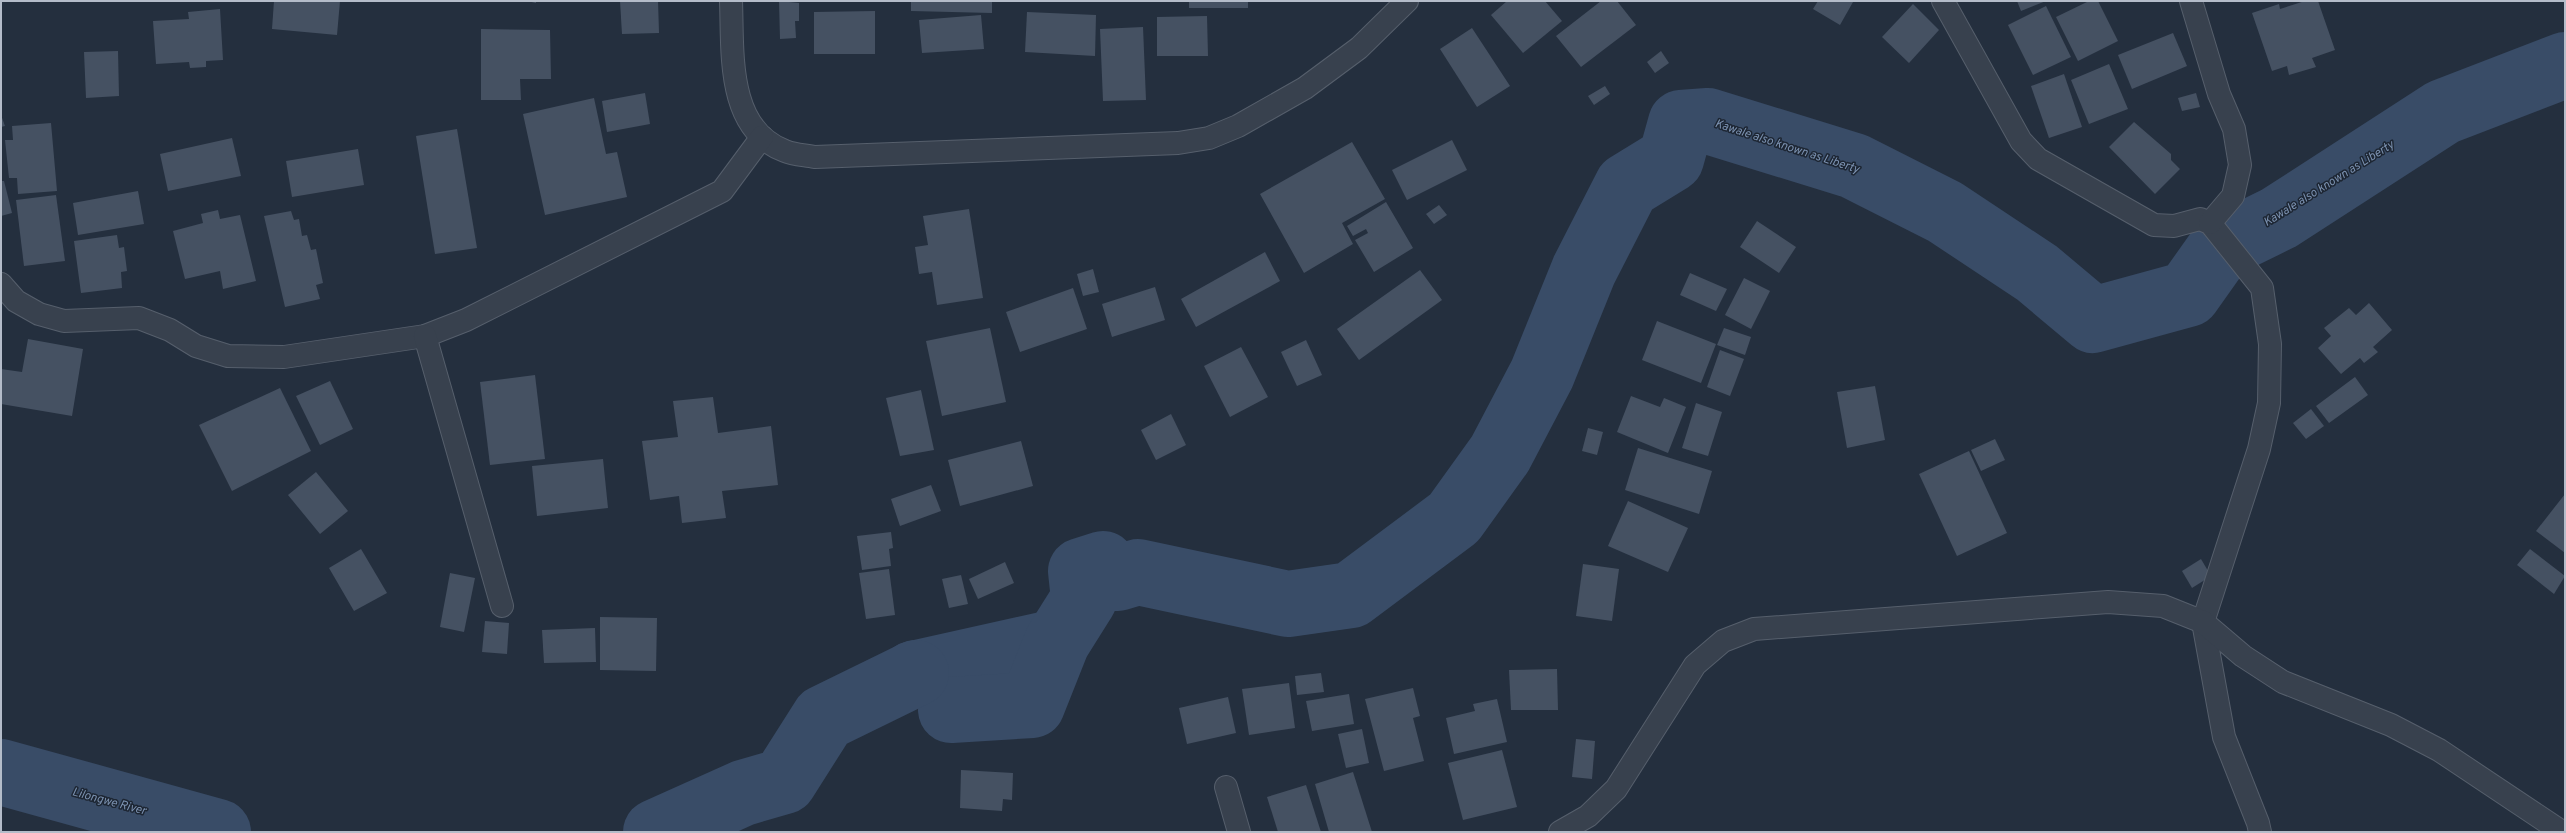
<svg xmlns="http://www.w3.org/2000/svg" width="2566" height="833" font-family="Overpass,sans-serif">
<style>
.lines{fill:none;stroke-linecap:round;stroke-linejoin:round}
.river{stroke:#394c67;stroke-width:66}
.building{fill:#455162}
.minor-casing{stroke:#565f6c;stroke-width:24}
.minor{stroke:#38414e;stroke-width:22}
.labels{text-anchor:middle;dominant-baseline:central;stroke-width:3;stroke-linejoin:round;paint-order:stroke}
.water-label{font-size:12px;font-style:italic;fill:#7c92b1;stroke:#1d2633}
</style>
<rect width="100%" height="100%" fill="#242f3e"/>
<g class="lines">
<!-- river -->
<g class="river">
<polyline points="913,674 1057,642"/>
<polyline points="951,710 1032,705 1057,642 1084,599 1081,571 1103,564 1118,578 1138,572 1288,604 1351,595 1454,518 1500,454 1542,374 1584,270 1627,186 1671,159 1681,123 1708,121 1854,166 1945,212 2037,273 2093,320 2188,294 2222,246 2279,218 2443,112 2565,65"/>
<polyline points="1,772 218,832"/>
<polyline points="656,832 743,793 784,781 824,718 916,673"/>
</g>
</g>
<!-- building -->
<g class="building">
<polygon points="274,1 340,1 337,35 272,29"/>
<polygon points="527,1 536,1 536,3"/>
<polygon points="620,1 658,1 659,33 622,34"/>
<polygon points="779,1 799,3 799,21 795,21 796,38 780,39"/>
<polygon points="911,1 992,1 992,13 911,11"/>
<rect x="1189" y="1" width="59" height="7"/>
<polygon points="1507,1 1545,1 1562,21 1523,53 1491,15"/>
<polygon points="1601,1 1617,1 1636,25 1581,67 1556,36"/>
<polygon points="1818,1 1850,1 1853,2 1840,25 1813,9"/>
<polygon points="2017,1 2046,1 2021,11"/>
<polygon points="2089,1 2098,1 2118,41 2078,61 2056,17"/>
<polygon points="2305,1 2318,1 2335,50 2312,58 2316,67 2289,75 2287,66 2272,71 2252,13 2279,4 2280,9"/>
<polygon points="1913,4 1939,30 1909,63 1882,37"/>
<polygon points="2046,6 2071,57 2033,75 2008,25"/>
<polygon points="220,9 223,60 206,61 206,67 190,68 189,62 156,64 153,21 189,19 188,12"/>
<polygon points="875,11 875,54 814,54 814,12"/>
<polygon points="1027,12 1096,15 1095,56 1025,52"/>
<polygon points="981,15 984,49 922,53 919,20"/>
<polygon points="1207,16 1208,56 1157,56 1157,17"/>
<polygon points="1143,27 1146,100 1103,101 1100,29"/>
<polygon points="1472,28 1510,86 1477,107 1440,49"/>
<polygon points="481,29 550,30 551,79 520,79 521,100 481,100"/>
<polygon points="2173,33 2187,66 2132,89 2118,55"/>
<polygon points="118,51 119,96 86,98 84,52"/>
<polygon points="1661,51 1669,63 1655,73 1647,62"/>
<polygon points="2109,64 2128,109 2089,124 2071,80"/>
<polygon points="2064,74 2082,127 2049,138 2031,86"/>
<polygon points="1605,86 1610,94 1594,105 1588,96"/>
<polygon points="645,93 650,124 607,132 602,101"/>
<polygon points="2196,93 2200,107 2182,111 2178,98"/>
<polygon points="594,98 606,154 617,152 627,197 545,215 523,114"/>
<polygon points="1,115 5,126 1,127"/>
<polygon points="2134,122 2171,154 2171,160 2180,169 2155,194 2109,147"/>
<polygon points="51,123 57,191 18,194 17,178 9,178 5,140 13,140 12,126"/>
<polygon points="457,129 477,248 435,254 416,136"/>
<polygon points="232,138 241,176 168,191 160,154"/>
<polygon points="1452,140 1467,170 1407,200 1392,170"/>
<polygon points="1352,142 1385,199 1342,223 1353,244 1304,273 1260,194"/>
<polygon points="358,149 364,185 292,197 286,161"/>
<polygon points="1,181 4,181 12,213 1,216"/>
<polygon points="138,191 144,224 78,235 73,203"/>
<polygon points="56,195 65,261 24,266 16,200"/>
<polygon points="1386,202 1413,248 1374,272 1355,240 1368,233 1366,229 1353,236 1347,226"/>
<polygon points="1439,205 1447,215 1434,224 1426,214"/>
<polygon points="969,209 983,298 937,305 932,272 919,274 915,247 928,245 923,216"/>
<polygon points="218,210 220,219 240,215 256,281 223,289 220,271 185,279 173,231 203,223 201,214"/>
<polygon points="291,211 294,220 299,219 302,236 307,235 311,250 316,249 323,283 316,285 320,299 285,307 264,216"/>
<polygon points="1757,221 1796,247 1779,273 1740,247"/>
<polygon points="117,235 119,248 124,247 127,271 121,272 122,288 81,293 74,241"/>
<polygon points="1265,252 1280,281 1196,327 1181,299"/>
<polygon points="1093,269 1099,292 1083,296 1077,274"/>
<polygon points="1420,270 1442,300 1359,360 1337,329"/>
<polygon points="1690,273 1727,289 1716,311 1680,295"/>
<polygon points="1744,278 1770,291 1751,329 1725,315"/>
<polygon points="1155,287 1165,320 1112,337 1102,304"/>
<polygon points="1073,288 1087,329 1020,352 1006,312"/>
<polygon points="2369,303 2392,330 2373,347 2378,352 2364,363 2360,358 2341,374 2318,348 2331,336 2324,328 2349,308 2356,315"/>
<polygon points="1657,321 1716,344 1701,383 1642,360"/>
<polygon points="990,328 1006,402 942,416 926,341"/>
<polygon points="1724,328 1751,337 1745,355 1717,345"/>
<polygon points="28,339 83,349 72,416 1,404 1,369 22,372"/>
<polygon points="1306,340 1322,375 1297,386 1281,352"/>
<polygon points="1241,347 1268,397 1230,417 1204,366"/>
<polygon points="1720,350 1744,359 1730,396 1707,387"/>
<polygon points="535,375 545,459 490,465 480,382"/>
<polygon points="2355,377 2368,395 2329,423 2316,406"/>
<polygon points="330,381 353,429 320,445 296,396"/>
<polygon points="1875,386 1885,440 1847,448 1837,392"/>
<polygon points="280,388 311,451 232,491 199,425"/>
<polygon points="921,390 934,450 900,456 886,398"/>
<polygon points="1631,396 1660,407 1664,398 1686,407 1668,453 1617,432"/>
<polygon points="713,397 718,433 771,426 778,485 722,491 726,518 682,523 679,496 650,500 642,441 678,437 673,401"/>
<polygon points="1696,403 1722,412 1708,456 1682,448"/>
<polygon points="2311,409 2324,426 2306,439 2293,423"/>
<polygon points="1171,414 1186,445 1156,460 1141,430"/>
<polygon points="1588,428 1603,432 1597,455 1582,451"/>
<polygon points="1995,439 2005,460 1981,471 1971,450"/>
<polygon points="1021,441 1033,486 960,506 948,460"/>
<polygon points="1638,448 1712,471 1699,514 1625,490"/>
<polygon points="1969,451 2007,533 1957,556 1919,474"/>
<polygon points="603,459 608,508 537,516 532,466"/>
<polygon points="316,472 348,511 320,534 288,495"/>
<polygon points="931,485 941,511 900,526 891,499"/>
<polygon points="2565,494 2565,553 2536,531"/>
<polygon points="1628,501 1688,528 1668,572 1608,546"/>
<polygon points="891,532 893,548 889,549 891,566 862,570 857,536"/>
<polygon points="361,549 387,593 354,611 329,568"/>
<polygon points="2530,549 2565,576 2554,594 2517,565"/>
<polygon points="2201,559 2211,576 2192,588 2182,571"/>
<polygon points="1005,562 1014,583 978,599 969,579"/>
<polygon points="1583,564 1619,569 1612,621 1576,616"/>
<polygon points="889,569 895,615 866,619 859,573"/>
<polygon points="450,573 475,578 464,632 440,627"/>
<polygon points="961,575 968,604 949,608 942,579"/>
<polygon points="600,617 657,618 656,671 600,670"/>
<polygon points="485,621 509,623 507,654 482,652"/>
<polygon points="595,628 596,662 544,663 542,630"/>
<polygon points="1557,669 1558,710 1511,710 1509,670"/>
<polygon points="1321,673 1324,692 1297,695 1295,676"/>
<polygon points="1289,683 1295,728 1249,735 1242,689"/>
<polygon points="1413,688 1420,716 1413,718 1424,761 1384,771 1365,699"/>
<polygon points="1349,694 1354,724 1312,731 1306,701"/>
<polygon points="1228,697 1236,733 1187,744 1179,708"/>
<polygon points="1497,699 1507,742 1454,754 1446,718 1475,711 1473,704"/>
<polygon points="1362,729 1369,763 1346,768 1338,734"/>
<polygon points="1576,739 1595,741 1592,779 1572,777"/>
<polygon points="1502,750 1517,807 1463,820 1448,763"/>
<polygon points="961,770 1013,773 1012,800 1003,799 1002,811 960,808"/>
<polygon points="1353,772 1372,832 1329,832 1315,784"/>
<polygon points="1306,785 1321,832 1278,832 1267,797"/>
</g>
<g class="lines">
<!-- minor casing -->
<g class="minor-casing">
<g id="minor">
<path d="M731,1C733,52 726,129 785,151C794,155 806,155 815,157L1178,143L1209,138L1238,126L1305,88L1359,48L1407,1"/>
<polyline points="1943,1 2021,141 2038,159 2154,225 2174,226 2200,219 2210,223 2262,288 2270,344 2269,403 2259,449 2203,622 2224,737 2258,823 2260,832"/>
<polyline points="2191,1 2219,94 2234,129 2240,165 2233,196 2210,223"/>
<polyline points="1,284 16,301 39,314 64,321 139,318 170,330 196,346 228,356 284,357 425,336 466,320 722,191 762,137"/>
<polyline points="425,336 502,606"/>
<polyline points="1226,787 1239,832"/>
<polyline points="1560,832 1588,816 1616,789 1695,665 1723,641 1754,629 2108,602 2163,606 2203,622 2243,656 2283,682 2391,725 2439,750 2562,832"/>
</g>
</g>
<!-- minor -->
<use href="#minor" class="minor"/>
</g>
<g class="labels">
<!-- water labels -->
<g class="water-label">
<text transform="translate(1787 147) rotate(18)">Kawale also known as Liberty</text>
<text transform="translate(2329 184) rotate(-32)">Kawale also known as Liberty</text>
<text transform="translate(109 802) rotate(15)">Lilongwe River</text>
</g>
</g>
<!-- border -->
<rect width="2566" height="833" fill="none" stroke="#b4bcc9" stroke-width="4"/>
</svg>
